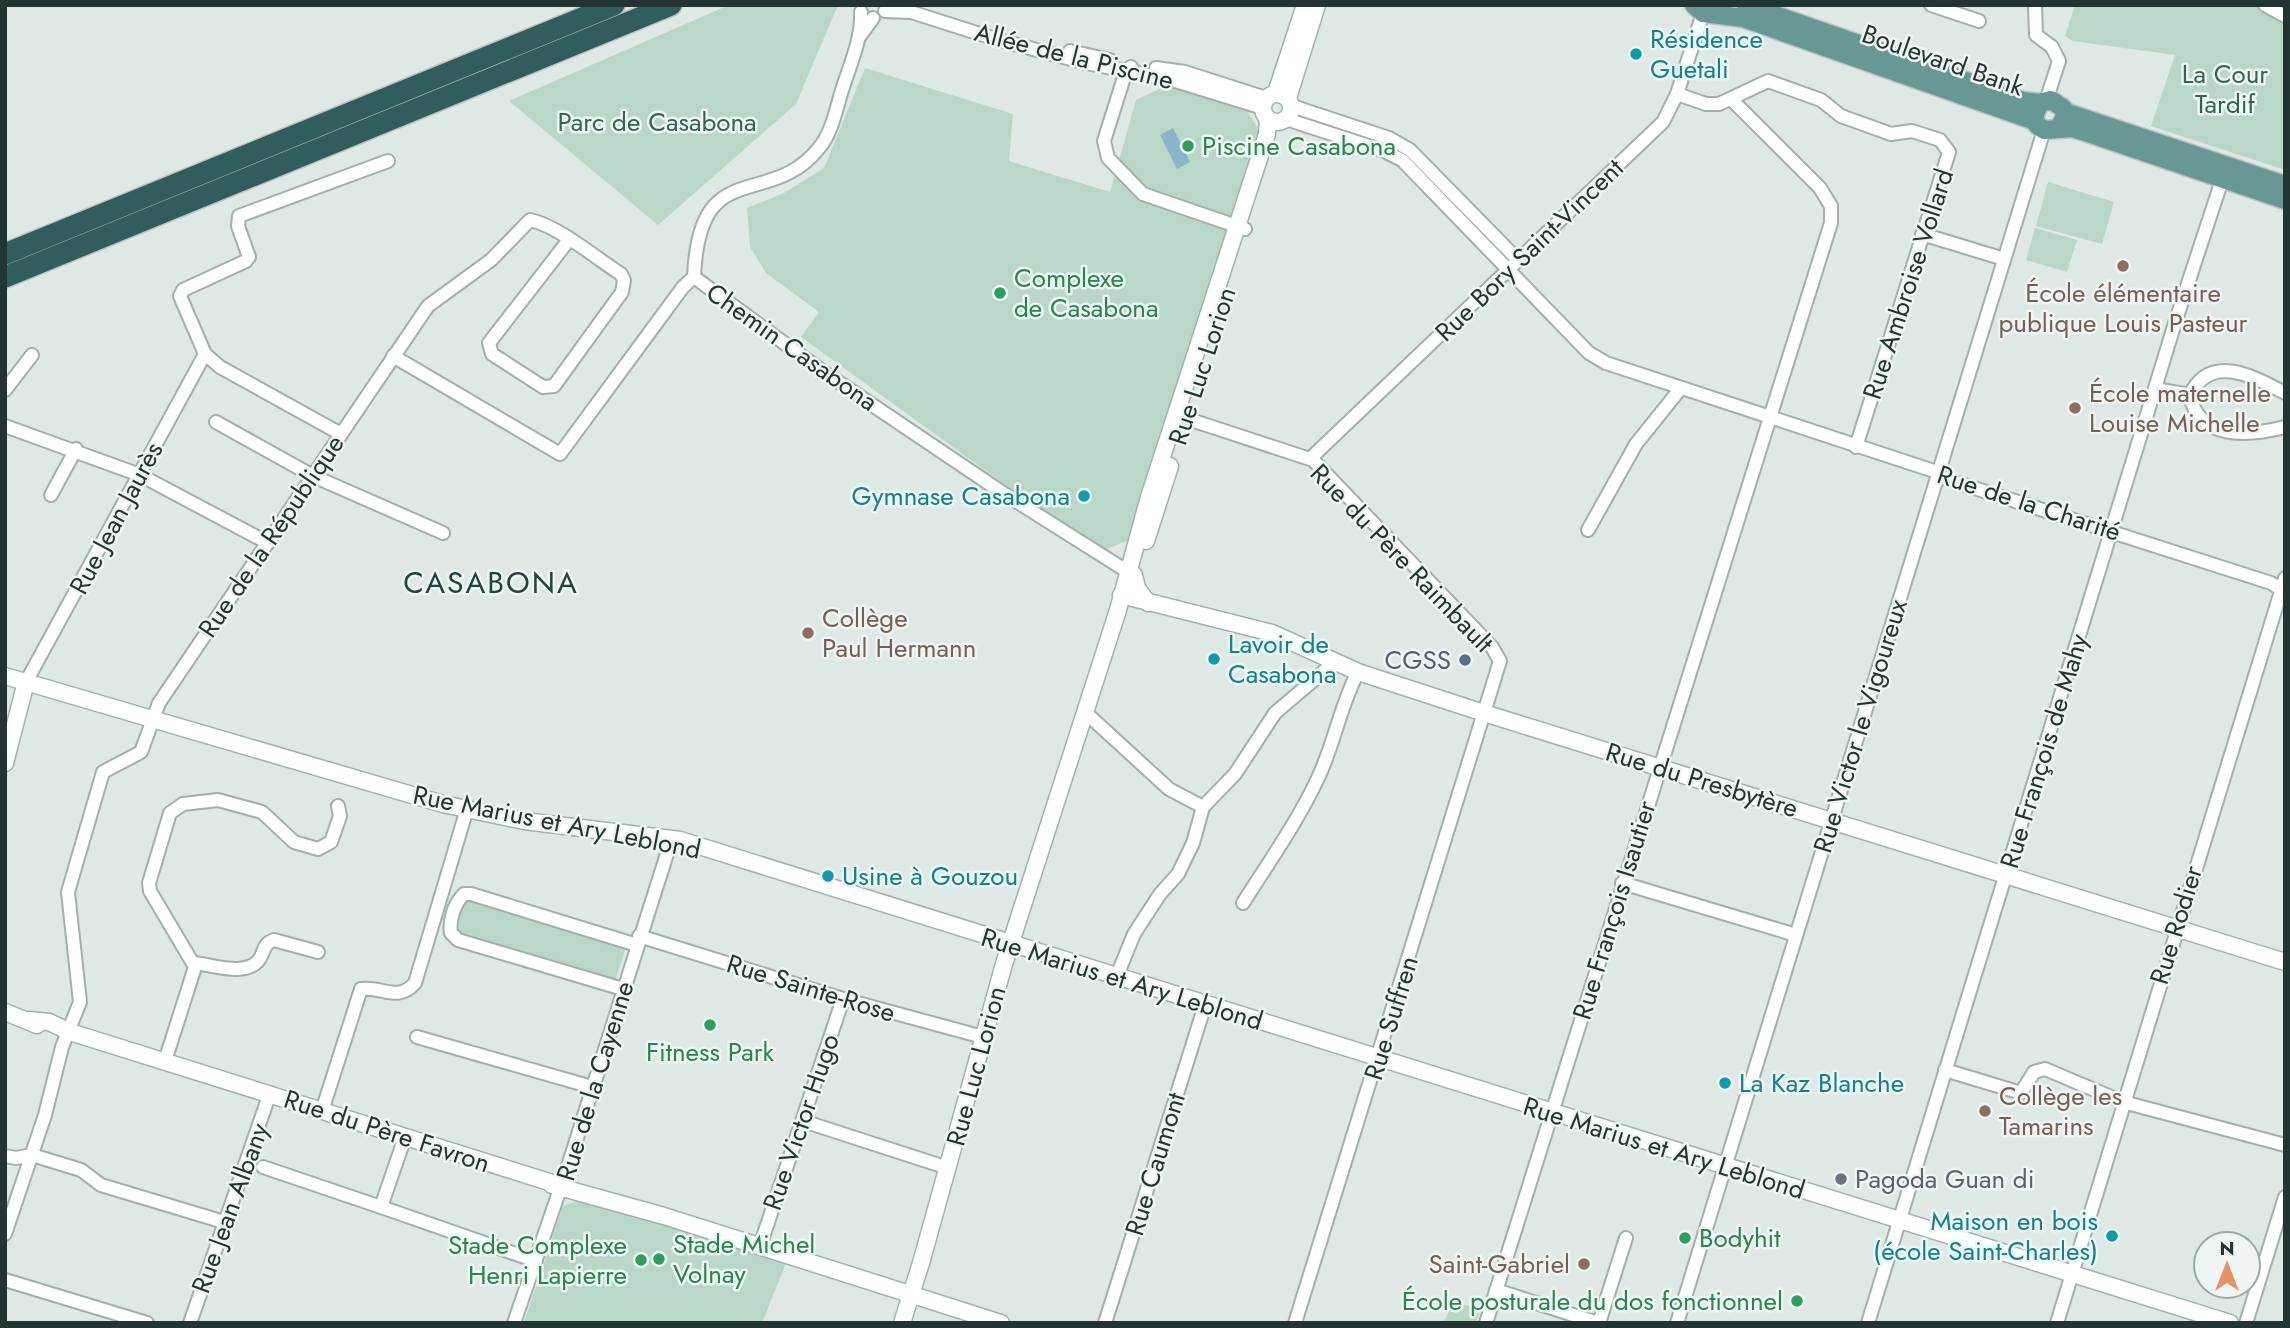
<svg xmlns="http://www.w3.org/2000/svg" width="2290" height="1328" font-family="Jost,sans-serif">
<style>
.green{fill:#b9d7c6}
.water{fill:#8cb5c7}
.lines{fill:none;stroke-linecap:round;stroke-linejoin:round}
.street-casing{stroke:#a2afac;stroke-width:16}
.secondary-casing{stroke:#9fb2ae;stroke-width:19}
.primary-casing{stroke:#bdc2c2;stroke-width:21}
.highway-casing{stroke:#bdc2c2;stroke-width:24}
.street{stroke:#fff;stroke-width:12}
.secondary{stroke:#fff;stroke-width:16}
.primary{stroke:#689893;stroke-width:18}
.highway{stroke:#315e5c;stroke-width:21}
.culture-dot{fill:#0f9aa8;stroke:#eef5f3;stroke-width:2.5}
.leisure-dot{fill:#2e9e5b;stroke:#eef5f3;stroke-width:2.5}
.education-dot{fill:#8d6e63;stroke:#eef5f3;stroke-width:2.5}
.service-dot{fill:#5c6f8a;stroke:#eef5f3;stroke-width:2.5}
.worship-dot{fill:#6b7280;stroke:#eef5f3;stroke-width:2.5}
.labels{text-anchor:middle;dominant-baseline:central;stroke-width:5;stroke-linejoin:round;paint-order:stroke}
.culture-label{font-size:26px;fill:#0d838f;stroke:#eef5f3;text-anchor:start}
.street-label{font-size:26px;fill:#223533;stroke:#eef5f3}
.park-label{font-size:26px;fill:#31674e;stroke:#eef5f3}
.leisure-label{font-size:26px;fill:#27864d;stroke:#eef5f3;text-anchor:start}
.education-label{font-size:26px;fill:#785e54;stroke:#eef5f3;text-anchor:start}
.service-label{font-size:26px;fill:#4e5e75;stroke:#eef5f3;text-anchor:end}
.worship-label{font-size:26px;fill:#5b616d;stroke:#eef5f3;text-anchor:start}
.quarter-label{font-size:30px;letter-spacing:2px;fill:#204541;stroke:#eef5f3}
</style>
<rect width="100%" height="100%" fill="#dee8e5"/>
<!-- green -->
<g class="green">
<polygon points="729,5 838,5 796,104 658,225 509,101"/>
<polygon points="2075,5 2257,5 2285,20 2285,170 2151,126 2175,55 2073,41 2065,36"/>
<polygon points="865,68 1013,114 1009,161 1110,192 1136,100 1168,85 1248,112 1259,130 1127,541 1104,550 1025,499 801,337 819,312 766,273 750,247 747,208 784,193 824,168"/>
<polygon points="2048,182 2114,202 2102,244 2036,226"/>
<polygon points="2035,228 2077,240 2067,272 2026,260"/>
<path d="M467,900L626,947L615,981L461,934C455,925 458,907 467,900Z"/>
<polygon points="581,1199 786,1263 762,1323 524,1323 563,1206"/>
<polygon points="1455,1301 1480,1310 1476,1323 1443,1323"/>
</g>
<!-- water -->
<polygon class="water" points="1173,128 1190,162 1177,169 1160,135"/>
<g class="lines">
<!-- street casing -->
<g class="street-casing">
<g id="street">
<polyline points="1931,5 1979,21"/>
<polyline points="2035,5 2036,35 2052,47 2059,61 2046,101"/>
<polyline points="2265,5 2285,16"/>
<polyline points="885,11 911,12 999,40 1086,63 1169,79 1263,108"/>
<polyline points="860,36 873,18"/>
<polyline points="1070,51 1110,60"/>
<polyline points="1131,67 1126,71 1104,141 1108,158 1143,194 1245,229"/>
<polyline points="1156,68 1185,72 1266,98"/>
<polyline points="1677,94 1706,104 1719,104 1768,81 1821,100 1841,116 1891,134 1912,131 1940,140 1949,152 1856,447"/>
<polyline points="1292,106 1389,138 1410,150 1518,260"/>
<polyline points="1286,119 1384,151 1402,160 1589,353 1606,363 1934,471 1946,479 2271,583 2285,592"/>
<polyline points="1922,234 2004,259"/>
<polyline points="694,277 825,373 1000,491 1133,575"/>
<path d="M694,277C699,153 769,211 819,148C833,132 837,104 844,84C852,60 862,37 861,12"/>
<polyline points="393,356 560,454 683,287 694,277"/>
<polyline points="2155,389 2190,395"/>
<polyline points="5,390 32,355"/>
<path d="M2285,393C2254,377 2211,352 2190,395C2198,441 2250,436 2285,427"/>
<polyline points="1181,403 1191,420 1313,460 1492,647 1500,661 1295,1323"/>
<polyline points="216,422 313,476 443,533"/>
<polyline points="5,426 140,475 268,543"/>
<polyline points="341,434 220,367 205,354 180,296 183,290 246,261 249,257 238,226 239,216 388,161"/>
<polyline points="1313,460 1314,455 1663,122 1677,94 1703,13"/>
<polyline points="51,495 76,449"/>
<polyline points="1588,530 1636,444 1681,388"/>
<polyline points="26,682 205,354"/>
<polyline points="1086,713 1169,789 1203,807"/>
<polyline points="1622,883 1796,935"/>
<path d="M1243,903C1269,862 1298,821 1318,778C1335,742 1340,706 1358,672"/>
<polyline points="639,936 843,999 983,1037"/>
<path d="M193,963C211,964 244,977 258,961C265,953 262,944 274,940L318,952"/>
<polyline points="1116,978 1134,934 1160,894 1178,874 1193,843 1203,807 1235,774 1275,713 1336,661"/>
<path d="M623,989L458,940L451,933C449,920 454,904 464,894H471L637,945"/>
<polyline points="417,1037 592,1087"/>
<polyline points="165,1061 195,967 150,891 149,883 170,813 183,804 218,800 262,812 294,842 318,849 331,842 340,816 338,806"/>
<polyline points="1945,1070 2021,1093 2034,1072 2045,1069 2123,1102 2285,1145"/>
<path d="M322,1111L361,989C383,986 397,1003 415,983L467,809"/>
<polyline points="803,1121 948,1168"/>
<polyline points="405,1137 381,1207 536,1261"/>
<polyline points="5,1156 16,1158 32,1155 81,1170 101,1185 224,1222"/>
<polyline points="263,1167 381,1207"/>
<path d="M5,1234L45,1115L62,1047L80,1002L68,892L103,772L141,752L159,703L428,306L491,260L530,220C557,225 597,259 621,274L624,280L622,292L554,386L543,387L492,354L489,343L568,241"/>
<polyline points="760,1246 843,999"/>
<polyline points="5,1280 147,1323"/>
<polyline points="1496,1290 1598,1323"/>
<polyline points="190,1323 270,1093"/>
<polyline points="514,1323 569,1163 672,838"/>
<polyline points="1105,1323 1205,1005"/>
<polyline points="1486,1323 1831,223 1831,206 1820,188 1731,99"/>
<polyline points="1599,1323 1626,1238"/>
<polyline points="1677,1323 2044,130"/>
<polyline points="1868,1323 2175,323 2222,180"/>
<polyline points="2057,1323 2285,578"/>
<polyline points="2246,1323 2285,1197"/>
</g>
</g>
<!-- secondary casing -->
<g class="secondary-casing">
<g id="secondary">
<polyline points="1276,93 1305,5"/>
<circle cx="1277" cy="108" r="14"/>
<polyline points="1288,98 1317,5"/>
<polyline points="1146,541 1170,466"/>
<polyline points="1134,575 1137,588 1148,603"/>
<polyline points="1121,595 1272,633 1358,672 1484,713 2285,962"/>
<polyline points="5,676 443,804 524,821 680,840 2230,1323"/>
<polyline points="5,763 26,682"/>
<polyline points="5,1012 37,1025"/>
<polyline points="29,1020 49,1022 70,1032 562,1186"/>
<polyline points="552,1185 664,1216 1001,1323"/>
<polyline points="902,1323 921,1263 1004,964 1118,610 1149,497 1267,134 1268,119"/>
</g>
</g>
<!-- primary casing -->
<g class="primary-casing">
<g id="primary">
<polyline points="1694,5 1703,13 1743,18 2035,121"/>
<polyline points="1746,5 2023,101 2040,103"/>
<polyline points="2065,112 2285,185"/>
<polyline points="2058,129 2065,117 2063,108 2051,100 2040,103 2034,116 2037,125 2044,130 2072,128 2085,132 2285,200"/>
</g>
</g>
<!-- highway casing -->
<g class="highway-casing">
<g id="highway">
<polyline points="5,254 614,5"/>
<polyline points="5,277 671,5"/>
</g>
</g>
<!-- street -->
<use href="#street" class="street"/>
<!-- secondary -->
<use href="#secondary" class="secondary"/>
<!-- primary -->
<use href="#primary" class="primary"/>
<!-- highway -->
<use href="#highway" class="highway"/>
</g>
<!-- markers -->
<g class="culture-dot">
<circle cx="1636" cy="54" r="7"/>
<circle cx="1084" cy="496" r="7"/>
<circle cx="1214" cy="659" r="7"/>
<circle cx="828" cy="876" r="7"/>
<circle cx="1725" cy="1083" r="7"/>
<circle cx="2112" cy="1236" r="7"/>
</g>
<g class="leisure-dot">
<circle cx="1188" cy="146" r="7"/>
<circle cx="1000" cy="293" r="7"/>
<circle cx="710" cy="1025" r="7"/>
<circle cx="1685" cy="1238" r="7"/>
<circle cx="659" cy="1259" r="7"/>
<circle cx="641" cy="1260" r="7"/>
<circle cx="1797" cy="1301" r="7"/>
</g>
<g class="education-dot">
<circle cx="2123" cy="266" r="7"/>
<circle cx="2075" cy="408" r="7"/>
<circle cx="808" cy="633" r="7"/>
<circle cx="1985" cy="1111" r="7"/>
<circle cx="1584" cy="1264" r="7"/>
</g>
<circle class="service-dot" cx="1465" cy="660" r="7"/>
<circle class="worship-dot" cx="1841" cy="1179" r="7"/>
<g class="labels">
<!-- culture labels -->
<g class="culture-label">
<text x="1650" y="39">Résidence<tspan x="1650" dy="30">Guetali</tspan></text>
<text x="1070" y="496" text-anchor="end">Gymnase Casabona</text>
<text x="1228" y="644">Lavoir de<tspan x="1228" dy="30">Casabona</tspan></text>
<text x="842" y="876">Usine à Gouzou</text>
<text x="1739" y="1083">La Kaz Blanche</text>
<text x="2098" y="1221" text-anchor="end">Maison en bois<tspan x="2098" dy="30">(école Saint-Charles)</tspan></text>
</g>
<!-- street labels -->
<g class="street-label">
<text transform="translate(1074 56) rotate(14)">Allée de la Piscine</text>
<text transform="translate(1943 60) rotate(19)">Boulevard Bank</text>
<text transform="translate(1529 250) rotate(-44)">Rue Bory Saint-Vincent</text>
<text transform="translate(1908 284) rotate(-72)">Rue Ambroise Vollard</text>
<text transform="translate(792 347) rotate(35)">Chemin Casabona</text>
<text transform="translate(1202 366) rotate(-72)">Rue Luc Lorion</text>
<text transform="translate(2029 503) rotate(18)">Rue de la Charité</text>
<text transform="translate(116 518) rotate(-62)">Rue Jean Jaurès</text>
<text transform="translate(271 536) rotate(-56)">Rue de la République</text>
<text transform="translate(1402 558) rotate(46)">Rue du Père Raimbault</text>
<text transform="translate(1860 726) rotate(-73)">Rue Victor le Vigoureux</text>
<text transform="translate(2044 751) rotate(-73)">Rue François de Mahy</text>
<text transform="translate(1702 780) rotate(17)">Rue du Presbytère</text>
<text transform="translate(557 822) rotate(11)">Rue Marius et Ary Leblond</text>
<text transform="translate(1614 910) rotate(-73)">Rue François Isautier</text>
<text transform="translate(2176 925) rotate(-73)">Rue Rodier</text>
<text transform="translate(1122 979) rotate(17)">Rue Marius et Ary Leblond</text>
<text transform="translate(811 988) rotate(17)">Rue Sainte-Rose</text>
<text transform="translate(1391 1018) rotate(-73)">Rue Suffren</text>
<text transform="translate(976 1066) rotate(-75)">Rue Luc Lorion</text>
<text transform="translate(595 1081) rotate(-73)">Rue de la Cayenne</text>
<text transform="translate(801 1122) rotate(-71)">Rue Victor Hugo</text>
<text transform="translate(387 1131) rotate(18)">Rue du Père Favron</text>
<text transform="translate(1664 1148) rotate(17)">Rue Marius et Ary Leblond</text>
<text transform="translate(1155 1164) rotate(-73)">Rue Caumont</text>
<text transform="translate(230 1208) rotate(-70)">Rue Jean Albany</text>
</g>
<!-- park labels -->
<g class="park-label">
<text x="2225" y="74">La Cour<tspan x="2225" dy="30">Tardif</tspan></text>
<text x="657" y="122">Parc de Casabona</text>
</g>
<!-- leisure labels -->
<g class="leisure-label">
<text x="1202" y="146">Piscine Casabona</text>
<text x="1014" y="278">Complexe<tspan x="1014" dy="30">de Casabona</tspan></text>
<text x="710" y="1052" text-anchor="middle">Fitness Park</text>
<text x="1699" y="1238">Bodyhit</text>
<text x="673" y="1244">Stade Michel<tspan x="673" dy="30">Volnay</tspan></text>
<text x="627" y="1245" text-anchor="end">Stade Complexe<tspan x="627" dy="30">Henri Lapierre</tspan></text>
<text x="1783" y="1301" text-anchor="end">École posturale du dos fonctionnel</text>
</g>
<!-- education labels -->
<g class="education-label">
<text x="2123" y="293" text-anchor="middle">École élémentaire<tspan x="2123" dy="30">publique Louis Pasteur</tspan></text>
<text x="2089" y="393">École maternelle<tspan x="2089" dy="30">Louise Michelle</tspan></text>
<text x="822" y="618">Collège<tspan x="822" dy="30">Paul Hermann</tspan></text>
<text x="1999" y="1096">Collège les<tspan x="1999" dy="30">Tamarins</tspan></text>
<text x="1570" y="1264" text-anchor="end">Saint-Gabriel</text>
</g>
<!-- service labels -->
<g class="service-label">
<text x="1451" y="660">CGSS</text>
</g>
<!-- worship labels -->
<g class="worship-label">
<text x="1855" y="1179">Pagoda Guan di</text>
</g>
<!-- quarter labels -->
<g class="quarter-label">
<text x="491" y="582">CASABONA</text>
</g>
</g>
<!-- border -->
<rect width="2290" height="1328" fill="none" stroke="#223533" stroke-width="14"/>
<!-- north arrow -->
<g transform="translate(2227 1265)"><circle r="33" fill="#eef5f3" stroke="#9ca8a6" stroke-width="2"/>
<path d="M0-5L12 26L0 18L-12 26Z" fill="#e09664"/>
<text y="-10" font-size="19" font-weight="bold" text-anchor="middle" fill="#223533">N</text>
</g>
</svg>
